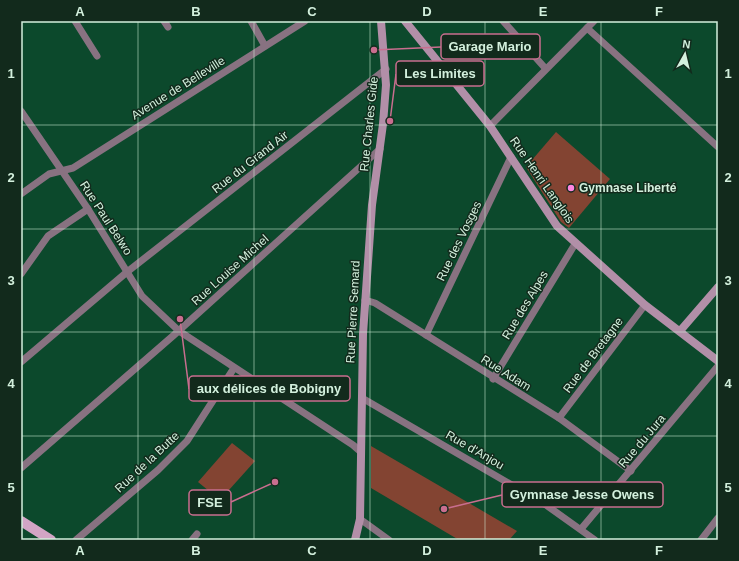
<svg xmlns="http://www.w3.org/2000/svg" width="739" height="561" font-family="Arial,sans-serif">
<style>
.green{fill:#834432}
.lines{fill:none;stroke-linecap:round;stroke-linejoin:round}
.street{stroke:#887281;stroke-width:7}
.secondary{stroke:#b28fa8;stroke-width:8}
.primary{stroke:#d2a5c5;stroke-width:10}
.grid{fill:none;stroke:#d3f0dd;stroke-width:1;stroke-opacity:0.55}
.poi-dot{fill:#fe86e0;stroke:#122a1c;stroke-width:1.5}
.labels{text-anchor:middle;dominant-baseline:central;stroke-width:3;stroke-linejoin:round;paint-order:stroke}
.street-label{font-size:12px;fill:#d3f0dd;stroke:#122a1c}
.poi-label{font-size:12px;font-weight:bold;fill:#d3f0dd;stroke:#122a1c;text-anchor:start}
.leader{fill:none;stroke:#c96e8f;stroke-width:1.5}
.callout-dot{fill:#c96e8f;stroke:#122a1c;stroke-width:1.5}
.callout{fill:#122a1c;stroke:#c96e8f;stroke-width:1.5}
.callout-label{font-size:13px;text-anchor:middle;font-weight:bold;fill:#d3f0dd}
.neatline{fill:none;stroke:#d3f0dd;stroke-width:1.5}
.grid-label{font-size:13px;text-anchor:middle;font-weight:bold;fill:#d3f0dd}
</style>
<rect width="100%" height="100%" fill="#0c492c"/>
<!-- green -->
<g class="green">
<polygon points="556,132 610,179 569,228 561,222 526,167"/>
<polygon points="232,443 255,461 220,500 198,482"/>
<polygon points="371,446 517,531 509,540 459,540 371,488"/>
</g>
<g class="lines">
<!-- street -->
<g class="street">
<polyline points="75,21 97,56"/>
<polyline points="164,21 168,27"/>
<polyline points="251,21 265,46"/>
<polyline points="503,21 545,68"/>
<polyline points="587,28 718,147"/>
<polyline points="21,111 88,209 142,296 179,331 353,445 361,452"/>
<polyline points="490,126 594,21"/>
<polyline points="21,194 49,174 73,168 305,21"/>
<polyline points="21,274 48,236 88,209"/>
<polyline points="365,300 375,303 559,418 631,471"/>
<polyline points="426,335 511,157"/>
<polyline points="21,362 127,272 386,69"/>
<polyline points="493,379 575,244"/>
<polyline points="362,398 546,505 595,540"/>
<polyline points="559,418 645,305"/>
<polyline points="21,468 174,335 380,149"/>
<polyline points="360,519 389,540"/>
<polyline points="581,529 718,366"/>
<polyline points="76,540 158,470 187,441 234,368"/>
<polyline points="192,540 197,534"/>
<polyline points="701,540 718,518"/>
</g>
<!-- secondary -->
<g class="secondary">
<polyline points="405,21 490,126 557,226 645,305 718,361"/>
<polyline points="680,331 718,287"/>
<polyline points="355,540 360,519 363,334 372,205 383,124 386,85 381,21"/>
</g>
<!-- primary -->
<polyline class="primary" points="21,521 51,540"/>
</g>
<!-- grid -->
<path class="grid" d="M138,21V540M254,21V540M370,21V540M485,21V540M601,21V540M21,125H718M21,229H718M21,332H718M21,436H718"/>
<!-- markers -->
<circle class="poi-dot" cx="571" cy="188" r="4"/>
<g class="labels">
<!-- street labels -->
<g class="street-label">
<text transform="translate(178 88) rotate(-32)">Avenue de Belleville</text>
<text transform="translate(369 124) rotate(-84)">Rue Charles Gide</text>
<text transform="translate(250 162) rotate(-38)">Rue du Grand Air</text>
<text transform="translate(542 180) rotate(55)">Rue Henri Langlois</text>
<text transform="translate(106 218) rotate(57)">Rue Paul Belwo</text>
<text transform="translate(459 241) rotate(-64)">Rue des Vosges</text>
<text transform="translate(230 270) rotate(-42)">Rue Louise Michel</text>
<text transform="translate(525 305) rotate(-59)">Rue des Alpes</text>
<text transform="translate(353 312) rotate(-87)">Rue Pierre Semard</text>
<text transform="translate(593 355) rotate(-53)">Rue de Bretagne</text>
<text transform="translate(506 373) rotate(32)">Rue Adam</text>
<text transform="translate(642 441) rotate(-50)">Rue du Jura</text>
<text transform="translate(475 450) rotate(30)">Rue d'Anjou</text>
<text transform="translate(147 462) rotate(-43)">Rue de la Butte</text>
</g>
<!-- poi labels -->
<g class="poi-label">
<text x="579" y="188">Gymnase Liberté</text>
</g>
</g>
<!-- callouts -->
<path class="leader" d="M374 50L441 47M390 121L396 74M180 319L189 389M444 509L502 495M275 482L231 502"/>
<g class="callout-dot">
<circle cx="374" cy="50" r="4"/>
<circle cx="390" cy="121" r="4"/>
<circle cx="180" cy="319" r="4"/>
<circle cx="444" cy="509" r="4"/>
<circle cx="275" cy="482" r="4"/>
</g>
<g class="callout">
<rect x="441" y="34" width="99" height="25" rx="4"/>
<rect x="396" y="61" width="88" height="25" rx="4"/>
<rect x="189" y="376" width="161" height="25" rx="4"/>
<rect x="502" y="482" width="161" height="25" rx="4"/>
<rect x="189" y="490" width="42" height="25" rx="4"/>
</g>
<g class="callout-label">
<text x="490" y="51">Garage Mario</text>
<text x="440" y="78">Les Limites</text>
<text x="269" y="393">aux délices de Bobigny</text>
<text x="582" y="499">Gymnase Jesse Owens</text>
<text x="210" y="507">FSE</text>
</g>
<!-- border -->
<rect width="739" height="561" fill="none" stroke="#122a1c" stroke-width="44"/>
<!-- north arrow -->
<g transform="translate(685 54) rotate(8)" stroke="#122a1c" stroke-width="3" paint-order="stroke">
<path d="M0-3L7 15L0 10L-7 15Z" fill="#d3f0dd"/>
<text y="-6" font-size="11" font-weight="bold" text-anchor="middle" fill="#d3f0dd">N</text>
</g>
<rect x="22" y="22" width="695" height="517" class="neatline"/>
<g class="grid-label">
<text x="80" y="16">A</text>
<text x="196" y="16">B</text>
<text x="312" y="16">C</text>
<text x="427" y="16">D</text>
<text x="543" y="16">E</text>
<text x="659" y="16">F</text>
<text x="11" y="78">1</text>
<text x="728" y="78">1</text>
<text x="11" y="182">2</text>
<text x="728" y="182">2</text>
<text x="11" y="285">3</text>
<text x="728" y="285">3</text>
<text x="11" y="388">4</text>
<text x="728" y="388">4</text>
<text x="11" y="492">5</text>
<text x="728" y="492">5</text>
<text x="80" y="555">A</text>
<text x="196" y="555">B</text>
<text x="312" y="555">C</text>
<text x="427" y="555">D</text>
<text x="543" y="555">E</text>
<text x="659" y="555">F</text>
</g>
</svg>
